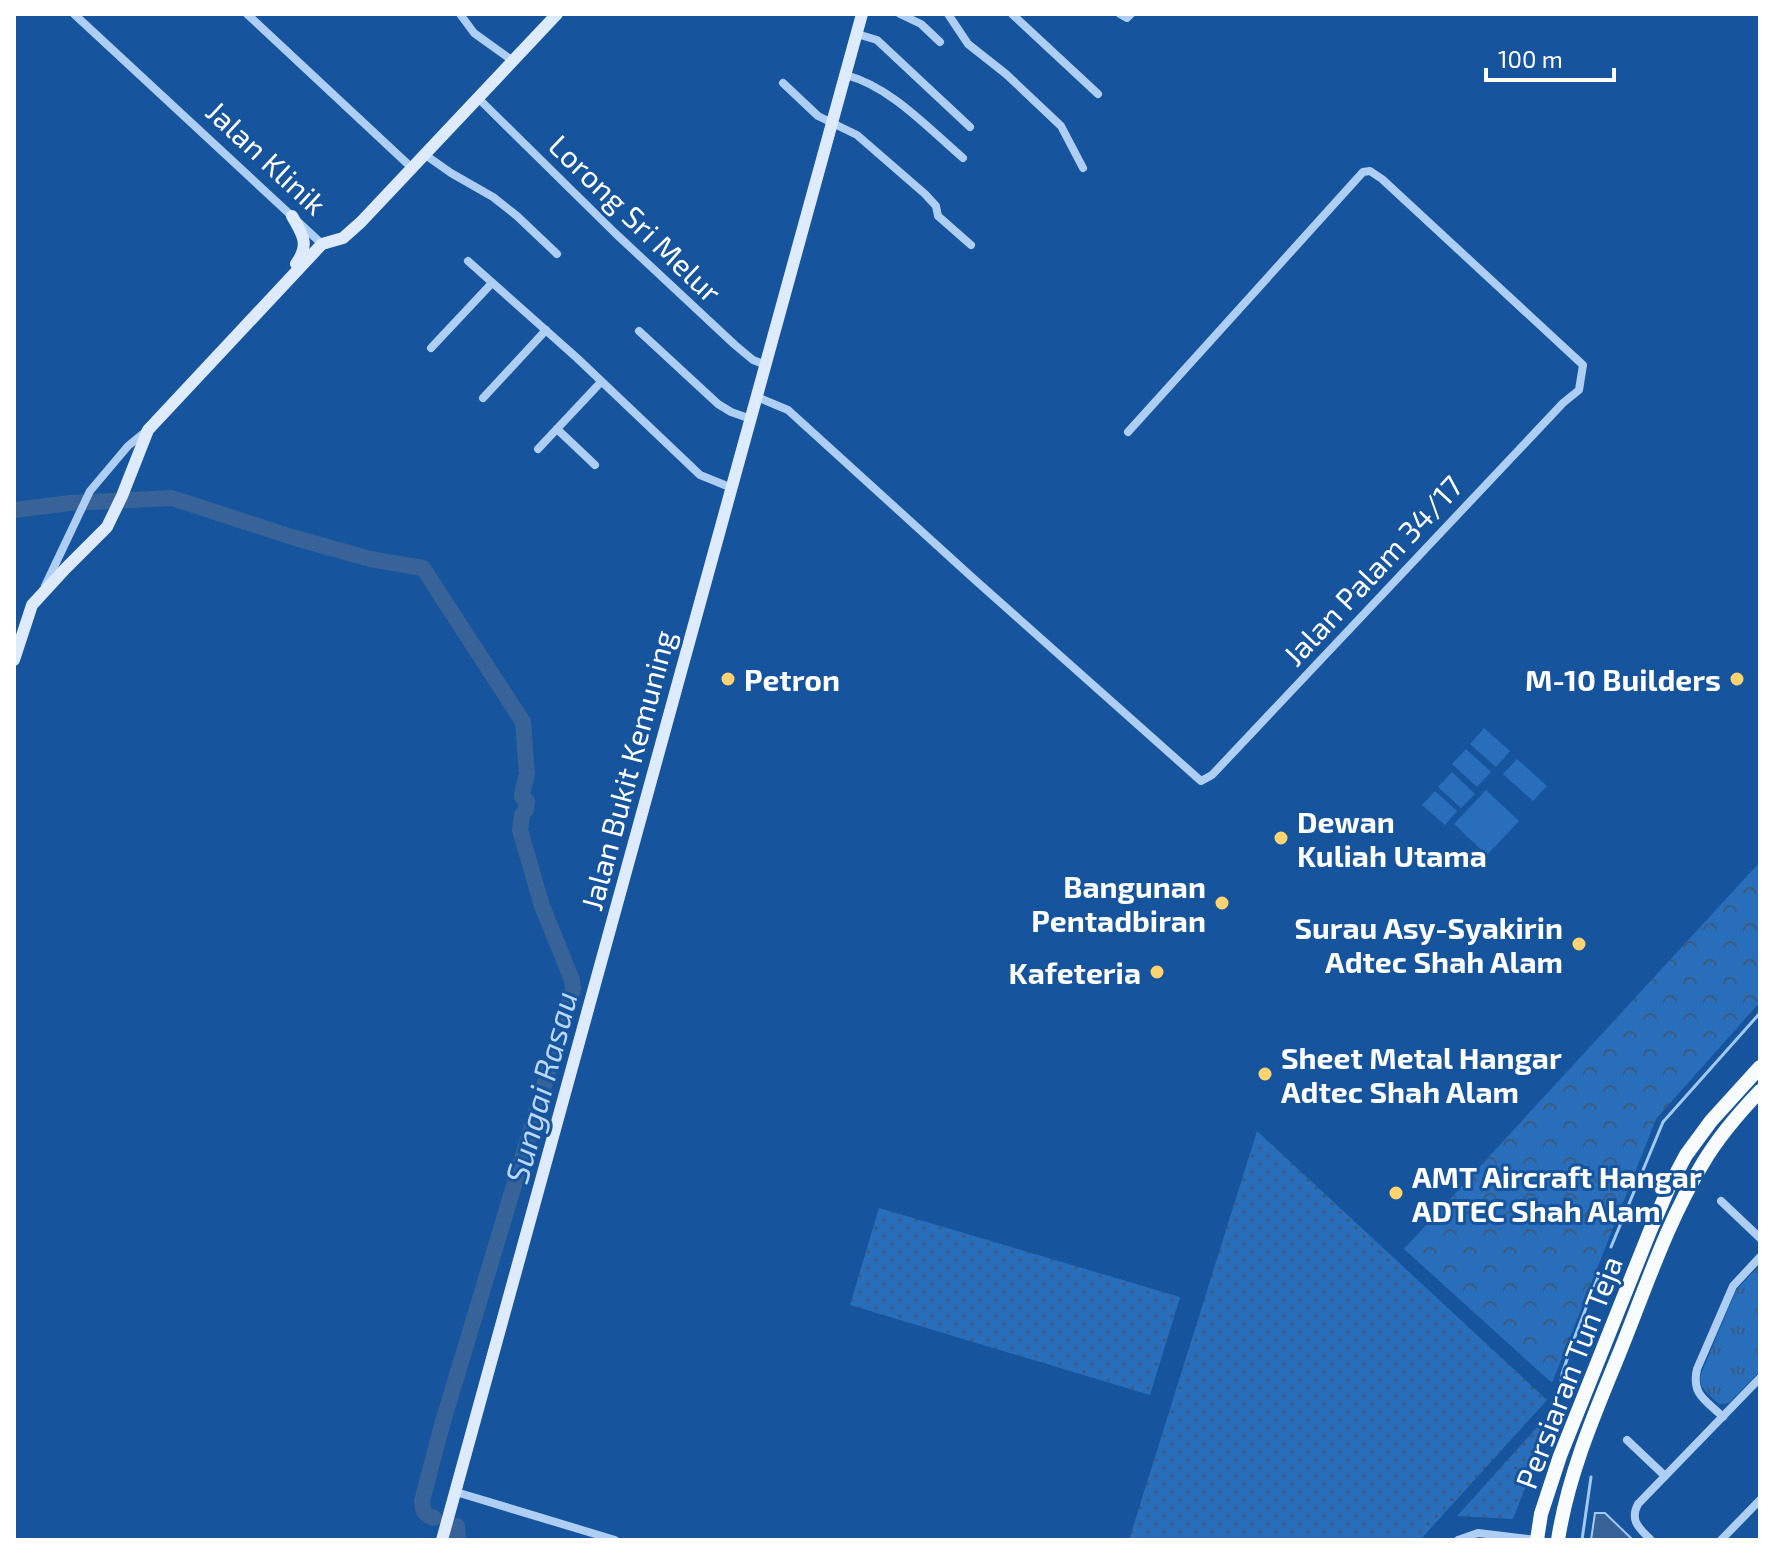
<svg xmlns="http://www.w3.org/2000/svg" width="1774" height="1554" font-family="'Exo 2',sans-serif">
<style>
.grass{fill:url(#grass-dots)}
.forest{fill:url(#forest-crowns)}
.park{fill:url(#park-tufts)}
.pitch{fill:#296ebb}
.water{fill:#376398;stroke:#a0c9f5;stroke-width:2}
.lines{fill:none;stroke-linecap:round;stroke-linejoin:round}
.stream{stroke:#a0c9f5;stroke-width:3}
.river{stroke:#376398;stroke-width:16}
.street{stroke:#aecef3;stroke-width:8}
.secondary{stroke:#ddebfd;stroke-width:12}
.primary{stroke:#f9fcff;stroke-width:14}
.poi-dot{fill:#ffd36f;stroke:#16549d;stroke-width:3}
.labels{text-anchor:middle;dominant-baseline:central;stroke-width:6;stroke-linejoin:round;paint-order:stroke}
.street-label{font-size:30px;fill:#fff;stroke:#16549d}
.poi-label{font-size:30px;font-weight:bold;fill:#fff;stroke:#16549d;text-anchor:start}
.water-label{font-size:32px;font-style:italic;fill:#bad8f9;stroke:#16549d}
</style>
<defs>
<pattern id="grass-dots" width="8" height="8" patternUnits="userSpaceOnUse" patternTransform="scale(2)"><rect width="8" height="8" fill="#296ebb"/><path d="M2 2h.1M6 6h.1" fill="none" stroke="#3c5b7e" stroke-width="1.8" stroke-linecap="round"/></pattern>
<pattern id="forest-crowns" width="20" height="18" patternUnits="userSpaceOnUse" patternTransform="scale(2)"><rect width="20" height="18" fill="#296ebb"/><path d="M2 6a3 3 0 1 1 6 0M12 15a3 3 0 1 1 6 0" fill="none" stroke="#3c5b7e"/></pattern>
<pattern id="park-tufts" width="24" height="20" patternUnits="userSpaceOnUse" patternTransform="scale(2)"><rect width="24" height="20" fill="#296ebb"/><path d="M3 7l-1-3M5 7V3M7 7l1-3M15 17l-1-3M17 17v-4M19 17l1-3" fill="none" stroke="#3c5b7e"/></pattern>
</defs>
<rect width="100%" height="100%" fill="#16549d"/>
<!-- grass -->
<g class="grass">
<polygon points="1257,1131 1547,1400 1420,1540 1129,1540"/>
<polygon points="879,1208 1180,1297 1150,1395 850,1305"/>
<polygon points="1558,1404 1513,1519 1457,1516"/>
</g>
<!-- forest -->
<polygon class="forest" points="1760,862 1760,1002 1656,1119 1552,1383 1404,1249"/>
<!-- park -->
<path class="park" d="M1760,1265V1371L1729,1403L1719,1404C1710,1395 1697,1388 1701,1374L1736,1290Z"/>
<!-- pitch -->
<g class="pitch">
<polygon points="1484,728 1510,751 1496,767 1470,744"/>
<polygon points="1466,749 1491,772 1477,787 1452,764"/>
<polygon points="1517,759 1547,786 1533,801 1503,774"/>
<polygon points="1452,772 1475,794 1461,808 1438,787"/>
<polygon points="1486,790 1519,821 1487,855 1454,824"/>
<polygon points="1435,791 1457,811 1445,825 1422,805"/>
</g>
<!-- water -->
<polygon class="water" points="1595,1513 1605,1513 1633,1540 1591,1540"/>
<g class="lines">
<!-- stream -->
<g class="stream">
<polyline points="1611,1247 1663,1122 1760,1013"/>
<polyline points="1564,1392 1561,1383 1562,1374 1574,1339 1598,1277"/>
<polyline points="1582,1540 1591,1477"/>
</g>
<!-- river -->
<g class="river">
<path d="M14,510L70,503L172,498L292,537L370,559L423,568L523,722L527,774L522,794V797L527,801L526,809L522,815L520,830L542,906L572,980L573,989L442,1425L422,1501C423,1511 424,1515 434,1518"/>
<polyline points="457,1526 458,1540"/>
</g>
<!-- street -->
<g class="street">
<polyline points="74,14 322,244"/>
<polyline points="247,14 412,168"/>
<polyline points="460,14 474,33 513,61"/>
<polyline points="900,14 921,24 940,42"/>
<polyline points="948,14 968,44 1006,74 1061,126 1083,168"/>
<polyline points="1012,14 1098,94"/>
<polyline points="1120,14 1127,18 1131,14"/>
<polyline points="857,34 877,40 970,127"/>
<path d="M846,75C891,87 928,128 963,158"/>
<polyline points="783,83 818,116 857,135 925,194 936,206 938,216 971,245"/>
<polyline points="478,98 615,233 735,345 753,360 766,365"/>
<polyline points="424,154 451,173 493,197 517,216 557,254"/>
<polyline points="468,261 577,358 700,475 732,488"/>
<polyline points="639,331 718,404 731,412 751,419"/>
<polyline points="431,348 492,283"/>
<polyline points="757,397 788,410 974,579 1201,781 1212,775 1563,403 1579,390 1583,365 1382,179 1370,171 1363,172 1128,432"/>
<polyline points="483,398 546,330"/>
<polyline points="557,429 595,465"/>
<polyline points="538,449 601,382"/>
<polyline points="45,586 90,491 128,446 145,432"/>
<polyline points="1721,1201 1760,1238"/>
<path d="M1723,1417C1706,1400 1691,1395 1697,1369L1733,1286L1760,1257"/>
<polyline points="1627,1440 1665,1476"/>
<polyline points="456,1492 615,1540"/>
<polyline points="1458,1540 1478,1533 1537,1540"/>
<path d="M1651,1540C1640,1529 1629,1521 1638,1504L1760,1378"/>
<polyline points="1721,1540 1760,1500"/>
</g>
<!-- secondary -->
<g class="secondary">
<path d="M292,216C303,235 310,244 296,264"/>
<polyline points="14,660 32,605 65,569 107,527 122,496 148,430 322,244 343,238 361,222 557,14"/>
<polyline points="442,1540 862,14"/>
</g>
<!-- primary -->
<g class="primary">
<polyline points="1537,1540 1541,1514 1560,1456 1650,1231 1670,1185 1686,1155 1711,1121 1760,1067"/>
<path d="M1558,1540C1568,1475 1594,1415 1619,1354C1645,1290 1667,1222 1703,1163C1719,1136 1739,1113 1760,1091"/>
</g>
</g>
<!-- markers -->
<g class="poi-dot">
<circle cx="728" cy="679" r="8"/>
<circle cx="1737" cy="679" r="8"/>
<circle cx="1281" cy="838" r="8"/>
<circle cx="1222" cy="903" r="8"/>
<circle cx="1579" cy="944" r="8"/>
<circle cx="1157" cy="972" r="8"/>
<circle cx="1265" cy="1074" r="8"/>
<circle cx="1396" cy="1193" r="8"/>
</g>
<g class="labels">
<!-- street labels -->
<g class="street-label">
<text transform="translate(267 157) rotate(43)">Jalan Klinik</text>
<text transform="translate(636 218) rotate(44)">Lorong Sri Melur</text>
<text transform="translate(1372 570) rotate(-47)">Jalan Palam 34/17</text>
<text transform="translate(627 770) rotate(-75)">Jalan Bukit Kemuning</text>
<text transform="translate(1568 1372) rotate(-69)">Persiaran Tun Teja</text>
</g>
<!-- poi labels -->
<g class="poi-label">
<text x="744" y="679">Petron</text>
<text x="1721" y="679" text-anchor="end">M-10 Builders</text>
<text x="1297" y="821">Dewan<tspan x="1297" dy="34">Kuliah Utama</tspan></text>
<text x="1206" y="886" text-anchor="end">Bangunan<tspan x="1206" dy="34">Pentadbiran</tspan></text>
<text x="1563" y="927" text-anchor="end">Surau Asy-Syakirin<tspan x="1563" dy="34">Adtec Shah Alam</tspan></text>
<text x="1141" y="972" text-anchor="end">Kafeteria</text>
<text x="1281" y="1057">Sheet Metal Hangar<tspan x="1281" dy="34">Adtec Shah Alam</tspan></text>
<text x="1412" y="1176">AMT Aircraft Hangar<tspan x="1412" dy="34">ADTEC Shah Alam</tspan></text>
</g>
<!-- water labels -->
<g class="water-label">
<text transform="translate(540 1087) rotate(-75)">Sungai Rasau</text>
</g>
</g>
<!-- border -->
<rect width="1774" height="1554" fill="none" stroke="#ffffff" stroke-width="32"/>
<!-- scale -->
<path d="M1486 68v12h128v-12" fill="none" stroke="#ffffff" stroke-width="4"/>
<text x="1498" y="68" font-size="24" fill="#ffffff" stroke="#16549d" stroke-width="6" paint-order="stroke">100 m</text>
</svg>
